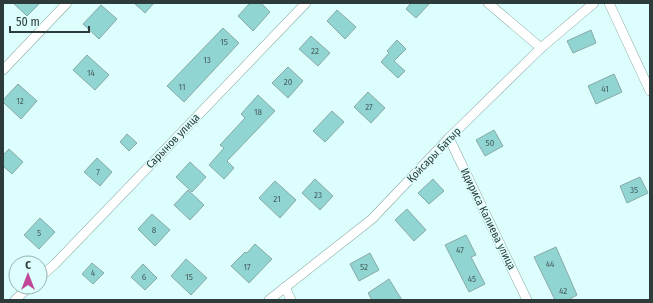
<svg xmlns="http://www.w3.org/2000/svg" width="653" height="303" font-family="'Fira Sans Condensed',sans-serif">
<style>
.building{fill:#91d5d2;stroke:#89a9a8}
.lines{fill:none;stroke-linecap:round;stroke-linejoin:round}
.minor-casing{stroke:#86a6a5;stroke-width:10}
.minor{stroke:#fff;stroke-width:9}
.labels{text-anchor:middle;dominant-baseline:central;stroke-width:3;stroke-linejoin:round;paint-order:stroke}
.number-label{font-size:9px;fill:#476261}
.street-label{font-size:11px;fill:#2e3b3b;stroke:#dcfefc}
</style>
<rect width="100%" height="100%" fill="#dcfefc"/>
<!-- building -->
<g class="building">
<polygon points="13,3 40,3 27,16"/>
<polygon points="134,3 154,3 145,13"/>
<polygon points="250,3 261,3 270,12 253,31 238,16"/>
<polygon points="411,3 430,3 416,18 406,9"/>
<polygon points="101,5 117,19 99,39 83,24"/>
<polygon points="337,10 356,27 345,39 327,21"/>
<polygon points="223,28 239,43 184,102 167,86"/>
<polygon points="591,30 596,43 573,53 567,41"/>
<polygon points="311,36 330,53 318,66 299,49"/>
<polygon points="397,40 406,49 394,61 405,71 398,78 381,62 389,53 387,51"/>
<polygon points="87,55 109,75 95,90 73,70"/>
<polygon points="288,67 303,81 288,98 272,83"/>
<polygon points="614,74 622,92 596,104 588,86"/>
<polygon points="18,84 37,101 21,119 3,102 3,100"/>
<polygon points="368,92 385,108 371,123 354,107"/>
<polygon points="258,95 275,111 227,161 234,168 224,179 209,165 224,148 220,145 245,118 241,114"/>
<polygon points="332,111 344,122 325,142 313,131"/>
<polygon points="494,130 503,146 485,156 476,140"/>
<polygon points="127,134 137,143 129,151 120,142"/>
<polygon points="9,149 23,162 12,174 3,166 3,155"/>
<polygon points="97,158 112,172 100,186 84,172"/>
<polygon points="190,162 206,177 192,192 176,177"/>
<polygon points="640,177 648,193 627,203 620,186"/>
<polygon points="315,179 333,196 320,210 302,193"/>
<polygon points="433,179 444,191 429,204 418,193"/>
<polygon points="275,181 296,200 280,218 259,198"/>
<polygon points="188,190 204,205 190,220 174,205"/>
<polygon points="407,209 426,230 414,241 395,220"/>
<polygon points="152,214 170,230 155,246 138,229"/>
<polygon points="40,218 55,232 39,249 24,235"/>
<polygon points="466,235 476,255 471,257 485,284 469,292 445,245"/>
<polygon points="255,244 272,259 249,283 231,266 245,252 247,253"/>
<polygon points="556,247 577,295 568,300 555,300 534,257"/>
<polygon points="370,253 379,270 359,281 350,264"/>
<polygon points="186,259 207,278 191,295 171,276"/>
<polygon points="92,263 104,273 93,284 82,274"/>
<polygon points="143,264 157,278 145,290 131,277"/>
<polygon points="389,279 402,300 372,300 368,293"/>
</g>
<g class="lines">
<!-- minor casing -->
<g class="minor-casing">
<g id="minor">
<polyline points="488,3 541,48"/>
<polyline points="609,3 650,91"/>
<polyline points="3,70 67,3"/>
<polyline points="449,138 527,300"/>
<polyline points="40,277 55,264 306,3"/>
<polyline points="285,287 291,300"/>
<polyline points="15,300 29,287"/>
<polyline points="269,300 372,219 449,138 541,48 594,3"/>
</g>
</g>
<!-- minor -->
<use href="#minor" class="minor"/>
</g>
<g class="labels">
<!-- number labels -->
<g class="number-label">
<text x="224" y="42">15</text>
<text x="315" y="51">22</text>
<text x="207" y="60">13</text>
<text x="91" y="73">14</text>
<text x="288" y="82">20</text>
<text x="182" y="87">11</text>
<text x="605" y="89">41</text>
<text x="20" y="101">12</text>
<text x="369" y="107">27</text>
<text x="258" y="112">18</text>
<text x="490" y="143">50</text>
<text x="98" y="172">7</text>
<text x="634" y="190">35</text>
<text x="318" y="195">23</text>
<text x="277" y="199">21</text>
<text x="154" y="230">8</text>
<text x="39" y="233">5</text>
<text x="460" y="250">47</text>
<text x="550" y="264">44</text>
<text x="247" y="267">17</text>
<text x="364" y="267">52</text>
<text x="93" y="273">4</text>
<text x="144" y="277">6</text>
<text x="189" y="277">15</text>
<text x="472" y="279">45</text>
<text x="563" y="291">42</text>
</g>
<!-- street labels -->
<g class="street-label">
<text transform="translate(173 141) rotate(-46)">Сарынов улица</text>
<text transform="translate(434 155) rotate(-46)">Қойсары Батыр</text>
<text transform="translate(488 219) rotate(64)">Идириса Калиева улица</text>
</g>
</g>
<!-- border -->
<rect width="653" height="303" fill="none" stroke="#2e3b3b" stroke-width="8"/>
<!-- north arrow -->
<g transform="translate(28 275)"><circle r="19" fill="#dcfefc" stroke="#96b0af"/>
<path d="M0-3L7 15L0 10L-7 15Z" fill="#c14698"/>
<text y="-6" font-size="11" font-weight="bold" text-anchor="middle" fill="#2e3b3b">С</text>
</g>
<!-- scale -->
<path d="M10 26v6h79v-6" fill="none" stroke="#2e3b3b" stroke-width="2"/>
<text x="16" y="26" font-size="12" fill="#2e3b3b" stroke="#dcfefc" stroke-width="3" paint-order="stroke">50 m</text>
</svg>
